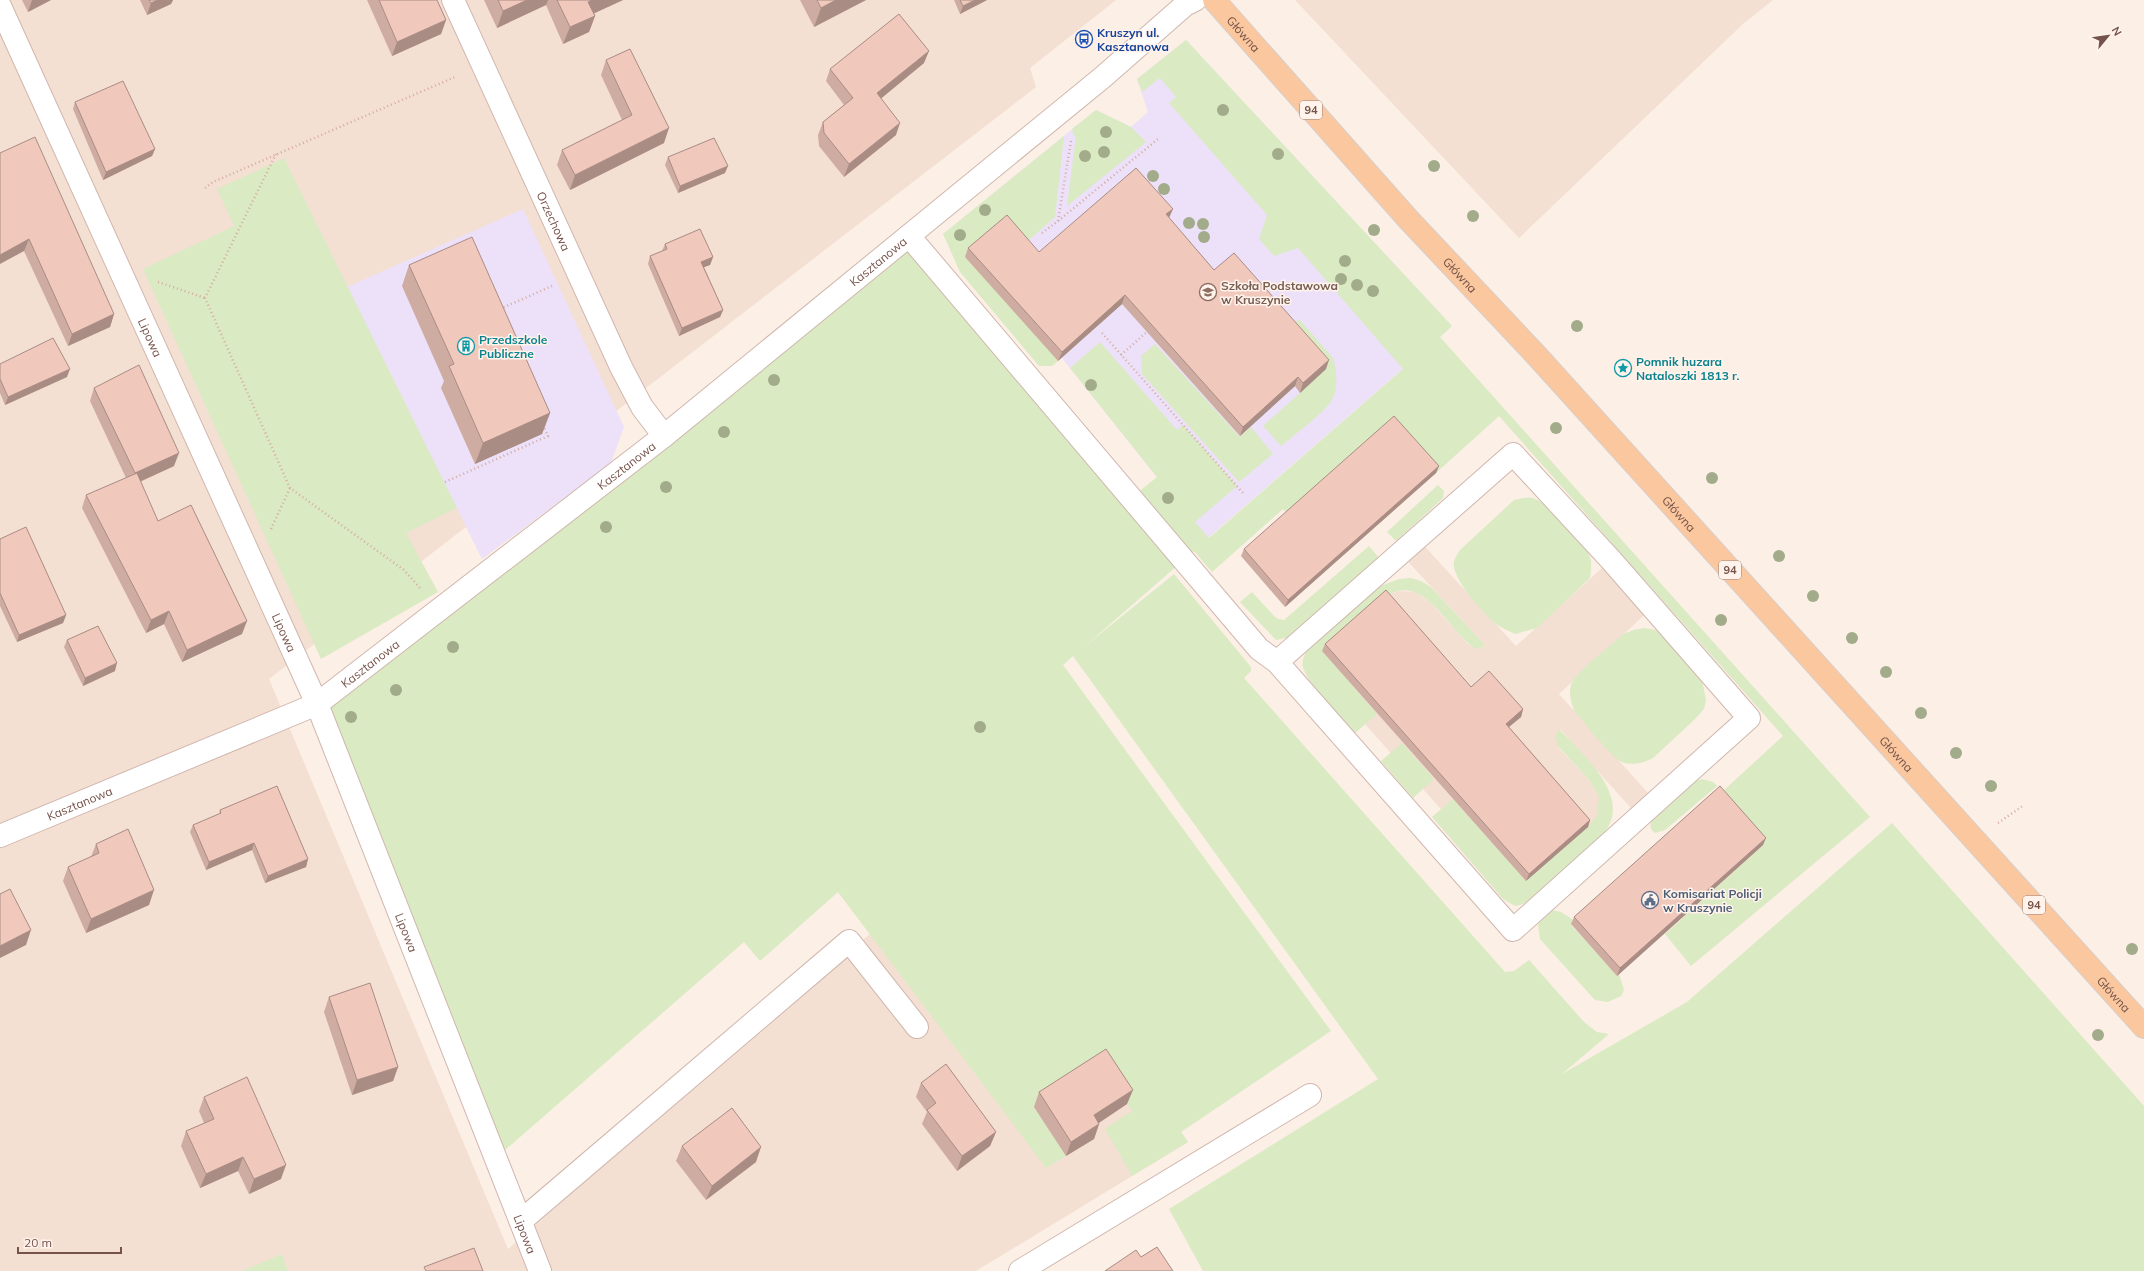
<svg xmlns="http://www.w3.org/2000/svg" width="2144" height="1271" font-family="Mulish,sans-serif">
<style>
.residential{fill:#f4dfd3}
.education{fill:#ece1f8}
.green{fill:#daeac3}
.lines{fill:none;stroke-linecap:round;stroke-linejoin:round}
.minor-casing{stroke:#d0b7ae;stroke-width:24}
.major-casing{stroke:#d8cfcc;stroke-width:24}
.path{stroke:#d6aba0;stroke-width:2.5;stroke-dasharray:1 3;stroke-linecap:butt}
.minor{stroke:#fff;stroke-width:22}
.major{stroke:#fac79e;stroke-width:22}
.tree{fill:#a2ab8a}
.wall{fill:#cfaca2}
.shaded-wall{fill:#a98c84}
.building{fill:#f1c8bc;stroke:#a98c84}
.labels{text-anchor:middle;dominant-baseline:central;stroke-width:3;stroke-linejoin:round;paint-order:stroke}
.shield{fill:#fff3eb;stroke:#9e827a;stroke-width:1}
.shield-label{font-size:11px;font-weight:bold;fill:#75524a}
.transit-label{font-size:12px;font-weight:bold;fill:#164399;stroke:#fff3eb;text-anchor:start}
.street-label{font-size:12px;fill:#75524a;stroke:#fff3eb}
.education-label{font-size:12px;font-weight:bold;fill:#785e54;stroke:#fff3eb;text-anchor:start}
.culture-label{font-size:12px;font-weight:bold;fill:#0d838f;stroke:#fff3eb;text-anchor:start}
.service-label{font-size:12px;font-weight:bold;fill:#4e5e75;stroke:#fff3eb;text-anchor:start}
</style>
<rect width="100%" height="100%" fill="#fcefe5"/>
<!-- residential -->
<g class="residential">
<polygon points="0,0 1116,0 1030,68 1036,87 269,679 508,1249 870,934 838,892 1087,997 1188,1142 976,1271 288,1271 282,1255 242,1271 0,1271"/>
<polygon points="1295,0 1773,0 1743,24 1519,238"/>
<polygon points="1418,539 1516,646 1611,560 1653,607 1559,694 1656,802 1639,817 1560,729 1559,748 1589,780 1599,797 1599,815 1588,827 1526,881 1506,882 1322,676 1322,651 1383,597 1399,591 1415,592 1430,602 1467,643 1475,649 1486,646 1401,554"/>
</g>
<!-- education -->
<g class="education">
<polygon points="1186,40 1452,326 1208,538 1143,460 1062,358 943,234 1096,110 1131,127 1148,112 1137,79"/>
<polygon points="523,209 624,427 611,463 482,559 347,287"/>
</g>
<!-- green -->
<g class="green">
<polygon points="1186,40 1452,326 1440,337 1870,817 1691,966 1665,934 1763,845 1722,792 1783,736 1499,416 1436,473 1391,423 1288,515 1283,509 1212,572 1194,551 1084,647 1174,574 1251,667 1251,671 1244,678 1505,972 1514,971 1529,960 1584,1022 1597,1032 1609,1034 1562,1074 1687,1002 1892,823 2144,1106 2144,1271 1203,1271 1169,1209 1378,1079 1073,656 1063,665 1331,1031 1181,1132 1188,1142 1132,1176 1105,1129 1132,1111 1101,1064 1034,1107 1066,1156 1046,1168 838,892 760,961 744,942 497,1157 317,704 909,236 1131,498 1157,477 1070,368 1100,342 1177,430 1183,425 1237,486 1195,522 1209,538 1403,369 1298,248 1274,256 1259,239 1267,215 1169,103 1176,97 1160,78 1142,92 1137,79"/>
<polygon points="1096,110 1131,127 1146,142 1067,206 1076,136 1074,136 1072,129"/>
<polygon points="1064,136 1055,217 1022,246 1058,361 1052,366 1039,366 960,272 943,234"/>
<polygon points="284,158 457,508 406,533 438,592 321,659 143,269 234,226 217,189"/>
<path d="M1299,319L1333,358C1337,372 1339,391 1330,403C1321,415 1294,435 1281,446L1263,426L1300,393L1290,328Z"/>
<polygon points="1155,344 1239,436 1251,427 1273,454 1239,482 1142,374 1141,356"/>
<polygon points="1438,485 1444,491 1443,498 1396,541 1387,532"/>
<path d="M1523,498C1526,498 1530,497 1532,498C1546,500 1586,543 1590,557C1592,564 1591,571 1590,578L1537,628L1515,634C1509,631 1502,628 1496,624C1483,614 1456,582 1454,567C1453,560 1457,555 1460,550L1514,500Z"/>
<polygon points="1369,546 1379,558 1291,637 1276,640 1240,602 1252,592 1274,616 1278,619 1284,620"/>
<path d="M1411,578L1421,581L1431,587L1486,646L1475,649C1458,636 1446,617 1431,603C1422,595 1410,588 1398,591C1376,597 1340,636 1322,651L1377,714L1355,733C1341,717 1312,690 1304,670C1301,664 1303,658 1306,652L1378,587L1399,579Z"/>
<path d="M1644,628L1656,630L1662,633L1702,680L1706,700L1704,709L1695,719L1653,758C1643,764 1626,767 1617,759C1603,748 1587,725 1575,712C1571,703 1567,691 1573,681C1578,671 1613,644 1623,634L1634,630Z"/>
<path d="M1559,729C1579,750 1625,790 1610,823C1602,841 1580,856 1565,868C1551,882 1535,903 1515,906L1503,899L1432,817L1453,799L1526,881L1588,827L1597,816L1599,797L1589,780L1558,746L1555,737Z"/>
<polygon points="1402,743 1434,779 1413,798 1381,761"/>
<path d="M1702,779L1713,782L1717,786L1665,830L1655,833C1649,828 1650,826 1652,819L1696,781Z"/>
<polygon points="1552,910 1561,912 1575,921 1571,925 1617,975 1619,974 1624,990 1621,996 1608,1002 1595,1000 1540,939 1538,924"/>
<polygon points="282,1254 288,1271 242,1271"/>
</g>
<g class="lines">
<!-- minor casing -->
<g class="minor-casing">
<g id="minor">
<path id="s1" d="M453,0L621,367L642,407L664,436"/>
<path id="s2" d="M0,6L317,704L540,1271"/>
<polyline points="909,236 1259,649 1277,662 1513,930 1749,718 1611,560 1513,454 1277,662"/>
<path id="s3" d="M0,836L317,704L664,436L1103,77L1185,5L1195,0"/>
<polyline points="521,1221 849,941 917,1027"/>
<polyline points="1020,1271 1310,1095"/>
</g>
</g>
<!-- major casing -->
<g class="major-casing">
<g id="major">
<path id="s4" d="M1214,0L1408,219L1537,356L2144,1027"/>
</g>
</g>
<!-- path -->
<g class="path">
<polyline points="276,154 205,298 290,488 404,570 420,588"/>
<polyline points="205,188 213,182 455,77"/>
<polyline points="1058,221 1158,139"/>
<polyline points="1042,233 1058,221 1071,141"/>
<polyline points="158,282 205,298"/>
<polyline points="500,309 552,286"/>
<polyline points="1102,333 1243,493"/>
<polyline points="1121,355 1148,331"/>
<polyline points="445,482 548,436 543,426"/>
<polyline points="271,529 290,488"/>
<polyline points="1998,823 2024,805"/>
</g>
<!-- minor -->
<use href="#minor" class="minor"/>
<!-- major -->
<use href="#major" class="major"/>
</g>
<!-- trees -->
<g class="tree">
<circle cx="1223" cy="110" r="6"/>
<circle cx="1106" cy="132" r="6"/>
<circle cx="1104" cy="152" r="6"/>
<circle cx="1278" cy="154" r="6"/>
<circle cx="1085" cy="156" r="6"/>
<circle cx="1434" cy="166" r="6"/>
<circle cx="1153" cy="176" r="6"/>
<circle cx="1164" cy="189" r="6"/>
<circle cx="985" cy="210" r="6"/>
<circle cx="1473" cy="216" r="6"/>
<circle cx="1189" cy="223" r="6"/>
<circle cx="1203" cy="224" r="6"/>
<circle cx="1374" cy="230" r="6"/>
<circle cx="960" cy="235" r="6"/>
<circle cx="1204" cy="237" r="6"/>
<circle cx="1345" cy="261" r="6"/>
<circle cx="1341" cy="279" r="6"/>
<circle cx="1357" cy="285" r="6"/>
<circle cx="1373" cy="291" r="6"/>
<circle cx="1577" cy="326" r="6"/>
<circle cx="774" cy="380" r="6"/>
<circle cx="1091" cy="385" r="6"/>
<circle cx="1556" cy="428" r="6"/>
<circle cx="724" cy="432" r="6"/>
<circle cx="1712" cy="478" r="6"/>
<circle cx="666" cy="487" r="6"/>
<circle cx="1168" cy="498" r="6"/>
<circle cx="606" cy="527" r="6"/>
<circle cx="1779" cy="556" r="6"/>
<circle cx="1813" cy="596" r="6"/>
<circle cx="1721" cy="620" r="6"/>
<circle cx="1852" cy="638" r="6"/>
<circle cx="453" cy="647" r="6"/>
<circle cx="1886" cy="672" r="6"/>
<circle cx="396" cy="690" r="6"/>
<circle cx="1921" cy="713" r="6"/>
<circle cx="351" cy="717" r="6"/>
<circle cx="980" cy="727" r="6"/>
<circle cx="1956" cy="753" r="6"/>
<circle cx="1991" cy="786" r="6"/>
<circle cx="2132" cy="949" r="6"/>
<circle cx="2098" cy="1035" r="6"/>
</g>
<!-- wall -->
<g class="wall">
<polygon points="22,0 51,0 28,12"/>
<polygon points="140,0 173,0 171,4 147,15"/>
<polygon points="367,0 437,0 446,20 441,34 392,56"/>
<polygon points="484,0 623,0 594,13 595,16 589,32 563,44 546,5 497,28"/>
<polygon points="800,0 866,0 814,27"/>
<polygon points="954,0 987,0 960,14"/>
<polygon points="606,60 664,143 570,190 557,165 562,150 622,120 601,75"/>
<polygon points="924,63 881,98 896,135 844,177 819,146 818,135 823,122 844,105 826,81 830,69"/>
<polygon points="75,102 155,149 152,156 103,180 73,109"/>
<polygon points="0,153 114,314 110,327 68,346 24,251"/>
<polygon points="668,157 725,173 678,193 665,165"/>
<polygon points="1169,218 1214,270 1326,369 1300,393 1295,386 1240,436 1122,304 1058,361 965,257 968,248 1039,252"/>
<polygon points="665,244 713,257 710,265 704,267 723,310 720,317 679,336 648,264 650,256 662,251"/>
<polygon points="409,265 550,413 542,434 475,464 441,388 444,381 402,286"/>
<polygon points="0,364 67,377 5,405 0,393"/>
<polygon points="94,388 174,466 140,482 158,521 242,634 182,662 164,624 146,633 82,508 86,495 126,478 90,401"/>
<polygon points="1439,466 1436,473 1285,607 1241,556 1244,549"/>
<polygon points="0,539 66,615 63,623 17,642 0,606"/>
<polygon points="67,640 115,671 83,686 64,647"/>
<polygon points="1325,644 1471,687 1523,709 1521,717 1509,727 1590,820 1588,827 1526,881 1322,651"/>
<polygon points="220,810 308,859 306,867 265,883 252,850 206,870 190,832 193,825 219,814"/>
<polygon points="96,844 149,905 86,933 63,881 68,867 91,857"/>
<polygon points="1763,845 1617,976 1571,924 1574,917"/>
<polygon points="329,997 398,1067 393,1081 352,1095 324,1012"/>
<polygon points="921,1083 996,1132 990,1146 957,1171 922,1124 927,1112 916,1097"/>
<polygon points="1039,1092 1127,1104 1099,1123 1099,1124 1094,1139 1066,1156 1034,1107"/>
<polygon points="204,1097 281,1179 249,1194 238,1171 200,1188 181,1146 186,1131 204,1123 199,1111"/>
<polygon points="682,1146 756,1162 706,1200 676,1161"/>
</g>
<!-- shaded-wall -->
<g class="shaded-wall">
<polygon points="32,0 51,0 28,12"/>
<polygon points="158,0 173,0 171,4 147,15 151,3"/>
<polygon points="527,0 548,0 546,5 497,28 503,11"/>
<polygon points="592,0 623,0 582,19 588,2"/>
<polygon points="836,0 866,0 814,27 821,8"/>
<polygon points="975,0 987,0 960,14 963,6"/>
<polygon points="595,16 589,32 563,44 570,27"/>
<polygon points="446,20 441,34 392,56 397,42"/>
<polygon points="929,51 924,63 872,106 877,93"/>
<polygon points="900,123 896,135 844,177 849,164"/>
<polygon points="669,128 664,143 570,190 575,175"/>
<polygon points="155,149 152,156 103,180 106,172"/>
<polygon points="728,166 725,173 678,193 680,186"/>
<polygon points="1173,209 1169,218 1166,214"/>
<polygon points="29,239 24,251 0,264 0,255"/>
<polygon points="713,257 710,265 699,269 701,262"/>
<polygon points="1125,295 1122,304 1058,361 1062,352"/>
<polygon points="723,310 720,317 679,336 682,328"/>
<polygon points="114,314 110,327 68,346 72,334"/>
<polygon points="1329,360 1326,369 1300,393 1303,383"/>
<polygon points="70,369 67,377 5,405 8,397"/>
<polygon points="1298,377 1295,386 1240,436 1243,427"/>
<polygon points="550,413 542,434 475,464 483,443"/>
<polygon points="179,453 174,466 130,486 135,473"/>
<polygon points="1439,466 1436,473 1285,607 1288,600"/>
<polygon points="169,611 164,624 146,633 151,620"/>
<polygon points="66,615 63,623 17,642 19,635"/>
<polygon points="247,621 242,634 182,662 187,650"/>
<polygon points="117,663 115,671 83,686 85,678"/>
<polygon points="1523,709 1521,717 1504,731 1506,724"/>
<polygon points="1590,820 1588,827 1526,881 1529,874"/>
<polygon points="1766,838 1763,845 1617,976 1620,968"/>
<polygon points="254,843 252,850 206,870 209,862"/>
<polygon points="308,859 306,867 265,883 268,876"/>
<polygon points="154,890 149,905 86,933 91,919"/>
<polygon points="31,930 26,945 0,958 0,946"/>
<polygon points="398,1067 393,1081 352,1095 357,1080"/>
<polygon points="1133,1090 1127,1104 1088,1130 1094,1115"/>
<polygon points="1099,1124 1094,1139 1066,1156 1071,1142"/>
<polygon points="996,1132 990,1146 957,1171 962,1156"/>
<polygon points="761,1147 756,1162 706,1200 712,1186"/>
<polygon points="243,1157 238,1171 200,1188 206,1174"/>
<polygon points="286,1165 281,1179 249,1194 254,1179"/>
</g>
<!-- building -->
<g class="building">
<polygon points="149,0 158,0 151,3"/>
<polygon points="379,0 437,0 446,20 397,42"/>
<polygon points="498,0 527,0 503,11"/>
<polygon points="557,0 592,0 588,2 595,16 570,27"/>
<polygon points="817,0 836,0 821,8"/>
<polygon points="960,0 975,0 963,6"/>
<polygon points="899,14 929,51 877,93 900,123 849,164 824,133 823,122 853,98 830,69"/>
<polygon points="630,49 669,128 575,175 562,150 632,115 606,60"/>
<polygon points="123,81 155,149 106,172 75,102"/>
<polygon points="35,137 114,314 72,334 29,239 0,255 0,153"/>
<polygon points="714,138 728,166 680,186 668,157"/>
<polygon points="1136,168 1173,209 1166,214 1214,270 1234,253 1329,360 1303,383 1298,377 1243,427 1125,295 1062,352 968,248 1007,215 1039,252"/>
<polygon points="700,229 713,257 701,262 723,310 682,328 650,256 667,249 665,244"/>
<polygon points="472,237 550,413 483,443 449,366 454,364 409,265"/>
<polygon points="53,338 70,369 8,397 0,379 0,364"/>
<polygon points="139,365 179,453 135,473 94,388"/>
<polygon points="1394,416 1439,466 1288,600 1244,549"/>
<polygon points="137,473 158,521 191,505 247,621 187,650 169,611 151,620 86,495"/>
<polygon points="26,527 66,615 19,635 0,593 0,539"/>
<polygon points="1386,590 1471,687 1489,671 1523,709 1506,724 1590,820 1529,874 1325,644"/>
<polygon points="98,626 117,663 85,678 67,640"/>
<polygon points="277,786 308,859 268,876 254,843 209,862 193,825 221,813 220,810"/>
<polygon points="1720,786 1766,838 1620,968 1574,917"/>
<polygon points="128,829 154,890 91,919 68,867 99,853 96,844"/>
<polygon points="10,889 31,930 0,946 0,894"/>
<polygon points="370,983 398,1067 357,1080 329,997"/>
<polygon points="1106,1049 1133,1090 1094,1115 1099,1124 1071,1142 1039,1092"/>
<polygon points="946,1064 996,1132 962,1156 927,1110 936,1103 921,1083"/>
<polygon points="247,1077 286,1165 254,1179 243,1157 206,1174 186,1131 214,1119 204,1097"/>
<polygon points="732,1108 761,1147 712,1186 682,1146"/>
<polygon points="1157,1247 1173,1271 1105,1271 1136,1250 1141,1257"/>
<polygon points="474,1248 483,1271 426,1271 424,1267"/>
</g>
<!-- icons -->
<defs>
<g id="bus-ring" transform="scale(0.9)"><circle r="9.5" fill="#fff3eb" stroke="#1a4fb4" stroke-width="1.5"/><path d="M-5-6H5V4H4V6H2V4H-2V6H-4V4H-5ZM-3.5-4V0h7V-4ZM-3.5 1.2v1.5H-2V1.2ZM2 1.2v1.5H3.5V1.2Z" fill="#1a4fb4"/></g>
<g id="school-ring" transform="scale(0.9)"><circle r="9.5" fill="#fff3eb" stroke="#8d6e63" stroke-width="1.5"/><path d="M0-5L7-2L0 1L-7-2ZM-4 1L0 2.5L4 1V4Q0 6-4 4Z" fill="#8d6e63"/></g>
<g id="building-ring" transform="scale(0.9)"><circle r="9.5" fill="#fff3eb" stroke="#0f9aa8" stroke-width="1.5"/><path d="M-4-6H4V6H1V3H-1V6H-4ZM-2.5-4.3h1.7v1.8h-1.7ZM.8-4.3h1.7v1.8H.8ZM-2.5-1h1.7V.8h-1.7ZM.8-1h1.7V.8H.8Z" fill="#0f9aa8"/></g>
<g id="sight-ring" transform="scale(0.9)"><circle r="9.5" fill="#fff3eb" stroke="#0f9aa8" stroke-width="1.5"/><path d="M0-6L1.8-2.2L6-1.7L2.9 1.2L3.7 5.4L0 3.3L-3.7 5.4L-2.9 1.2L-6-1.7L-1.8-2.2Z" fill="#0f9aa8"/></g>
<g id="civic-ring" transform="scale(0.9)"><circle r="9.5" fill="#fff3eb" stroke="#5c6f8a" stroke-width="1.5"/><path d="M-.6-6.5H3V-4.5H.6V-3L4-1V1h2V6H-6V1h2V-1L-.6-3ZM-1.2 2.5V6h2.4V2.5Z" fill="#5c6f8a"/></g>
</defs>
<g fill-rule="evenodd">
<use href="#bus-ring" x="1084" y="39"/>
<use href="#school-ring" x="1208" y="292"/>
<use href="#building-ring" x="466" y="346"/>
<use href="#sight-ring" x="1623" y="368"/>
<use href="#civic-ring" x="1650" y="900"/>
</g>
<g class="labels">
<!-- shield labels -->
<g class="shield">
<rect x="1300" y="101" width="22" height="18" rx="3"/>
<rect x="1719" y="561" width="22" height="18" rx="3"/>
<rect x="2023" y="896" width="22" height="18" rx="3"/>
</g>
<g class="shield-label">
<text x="1311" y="110">94</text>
<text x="1730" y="570">94</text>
<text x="2034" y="905">94</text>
</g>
<!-- transit labels -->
<g class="transit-label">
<text x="1097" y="32">Kruszyn ul.<tspan x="1097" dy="14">Kasztanowa</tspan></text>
</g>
<!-- street labels -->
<g class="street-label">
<text stroke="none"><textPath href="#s4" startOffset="45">Główna</textPath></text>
<text stroke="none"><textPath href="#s1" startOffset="243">Orzechowa</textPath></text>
<text stroke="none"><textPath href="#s3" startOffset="1058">Kasztanowa</textPath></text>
<text stroke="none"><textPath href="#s4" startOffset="369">Główna</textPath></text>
<text stroke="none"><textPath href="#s2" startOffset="364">Lipowa</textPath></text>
<text stroke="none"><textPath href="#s3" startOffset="734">Kasztanowa</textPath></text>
<text stroke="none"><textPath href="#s4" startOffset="693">Główna</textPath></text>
<text stroke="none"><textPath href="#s2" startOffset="688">Lipowa</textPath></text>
<text stroke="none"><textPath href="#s3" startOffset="410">Kasztanowa</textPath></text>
<text stroke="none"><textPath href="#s4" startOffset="1017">Główna</textPath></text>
<text stroke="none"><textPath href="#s3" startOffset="86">Kasztanowa</textPath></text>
<text stroke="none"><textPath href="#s2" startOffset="1012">Lipowa</textPath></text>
<text stroke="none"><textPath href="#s4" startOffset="1341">Główna</textPath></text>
<text stroke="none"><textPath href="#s2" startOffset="1336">Lipowa</textPath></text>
</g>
<!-- education labels -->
<g class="education-label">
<text x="1221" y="285">Szkoła Podstawowa<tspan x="1221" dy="14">w Kruszynie</tspan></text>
</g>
<!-- culture labels -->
<g class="culture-label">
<text x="479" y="339">Przedszkole<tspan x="479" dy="14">Publiczne</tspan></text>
<text x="1636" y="361">Pomnik huzara<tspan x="1636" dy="14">Nataloszki 1813 r.</tspan></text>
</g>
<!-- service labels -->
<g class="service-label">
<text x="1663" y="893">Komisariat Policji<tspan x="1663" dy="14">w Kruszynie</tspan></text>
</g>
</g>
<!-- north arrow -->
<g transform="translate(2108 36) rotate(61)" stroke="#fff3eb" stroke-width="3" paint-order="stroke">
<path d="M0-3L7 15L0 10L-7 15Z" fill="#75524a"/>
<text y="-6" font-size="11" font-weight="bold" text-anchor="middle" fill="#75524a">N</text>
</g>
<!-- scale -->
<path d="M18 1247v6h103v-6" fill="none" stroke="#75524a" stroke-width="2"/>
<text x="24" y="1247" font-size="12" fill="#75524a" stroke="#fff3eb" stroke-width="3" paint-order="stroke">20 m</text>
</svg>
